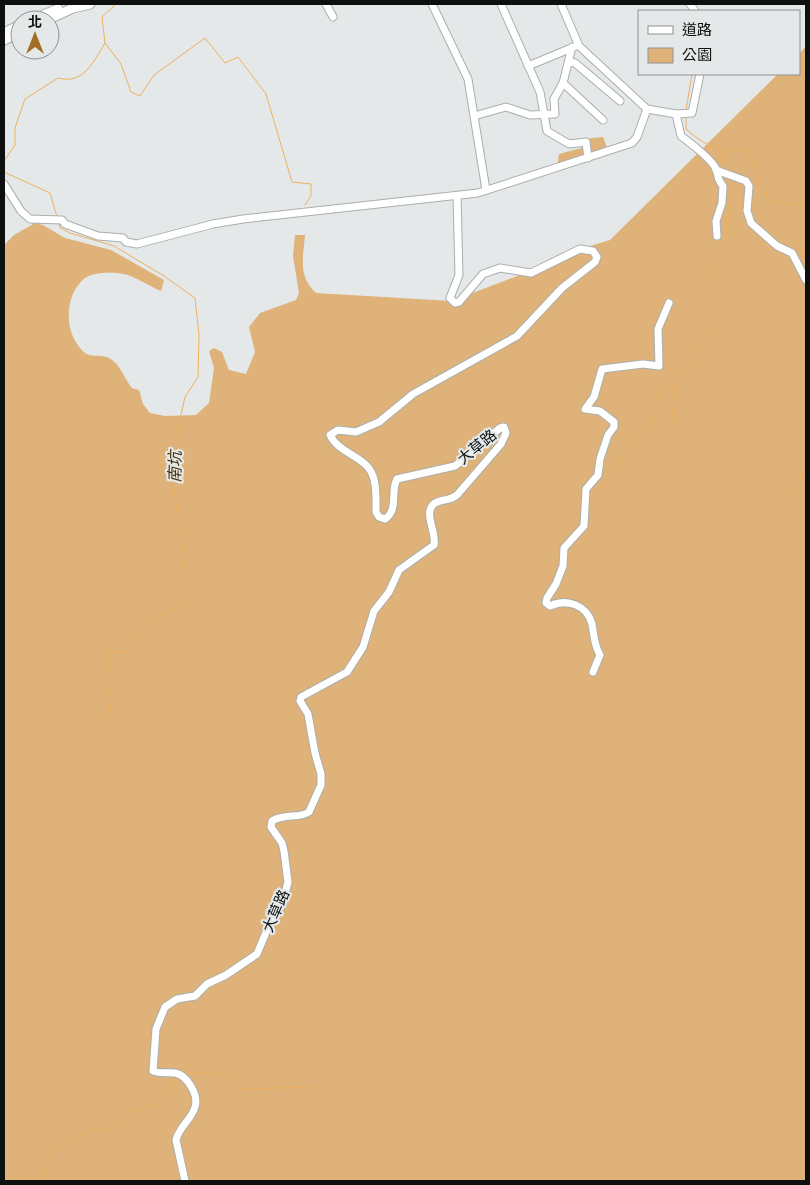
<svg xmlns="http://www.w3.org/2000/svg" width="810" height="1185" font-family="Cabin,'Noto Sans TC',sans-serif">
<style>
.green{fill:#deb279}
.lines{fill:none;stroke-linecap:round;stroke-linejoin:round}
.stream{stroke:#eeb15e;stroke-width:1}
.minor-casing{stroke:#aaafae;stroke-width:9}
.major-casing{stroke:#aaafae;stroke-width:11}
.minor{stroke:#fff;stroke-width:7}
.major{stroke:#fff;stroke-width:9}
.labels{text-anchor:middle;dominant-baseline:central;stroke-width:4.5;stroke-linejoin:round;paint-order:stroke}
.street-label{font-size:15px;fill:#0e1010;stroke:#e4e8e8}
.water-label{font-size:16px;font-style:italic;fill:#482f0a;stroke:#e4e8e8}
</style>
<rect width="100%" height="100%" fill="#e4e8e8"/>
<!-- green -->
<g class="green">
<path d="M806,46V1181H4V245L14,235L35,223L43,225L65,238L111,250L164,280L161,291C149,286 135,276 123,274C113,272 93,272 85,278C66,293 64,325 77,344C89,362 95,352 109,358C121,364 124,379 132,388L139,390L143,404L150,413L165,416L196,415L209,403L214,368L209,351L214,348L222,352L229,370L246,374L255,352L249,327L260,313L296,300L299,293L293,256L295,235H305C303,258 298,277 316,293L451,301L525,273L580,249L610,240L778,74H799V54Z"/>
<polygon points="603,137 608,150 557,167 559,154 585,147 583,139"/>
</g>
<g class="lines">
<!-- stream -->
<g class="stream">
<polyline points="685,4 691,11"/>
<polyline points="105,43 102,17 115,5"/>
<polyline points="686,110 692,74"/>
<path d="M686,117V129C709,149 718,150 747,150L757,170L759,184L768,198L783,204L806,202"/>
<path d="M4,161L15,145V128L25,99L58,78C84,85 94,61 105,43L121,64L131,92L140,96L154,75L205,38L225,63L238,57L266,94L292,182L311,184V196L305,205"/>
<polyline points="721,170 723,150"/>
<polyline points="4,172 50,193 57,217"/>
<polyline points="721,176 725,184"/>
<polyline points="795,203 796,240 806,258"/>
<polyline points="675,387 672,416 678,424"/>
<path d="M588,500L614,477L631,436C663,420 651,420 661,390L675,386L676,377L695,363L697,349L711,330L712,275L728,242L729,194L727,187"/>
<polyline points="783,507 806,470"/>
<polyline points="568,529 582,507"/>
<polyline points="34,801 111,712 106,667 107,651 127,652 148,622 163,613 186,605 185,566 173,481 175,449 180,419 185,397 198,377 199,335 195,298 164,276 114,246 70,233 60,228 59,223"/>
<polyline points="186,1074 190,1072 233,1076 245,1089 310,1087"/>
<polyline points="17,1181 26,1178 41,1178 54,1147 63,1142 75,1141 92,1129 106,1132 133,1112 164,1100 174,1081 180,1078"/>
</g>
<!-- minor casing -->
<g class="minor-casing">
<g id="minor">
<polyline points="326,4 333,17"/>
<polyline points="432,4 468,79 486,190"/>
<polyline points="501,4 540,92 547,131 569,144 586,142 588,158"/>
<polyline points="561,4 579,46 647,109 676,114 692,113 700,74"/>
<polyline points="690,4 695,11"/>
<polyline points="570,62 575,63 620,101"/>
<polyline points="528,66 574,47"/>
<polyline points="563,83 603,120"/>
<path d="M676,114L681,136C689,142 712,160 716,169C719,176 716,178 723,186L722,203L716,221L717,236"/>
<polyline points="474,116 506,107 530,115 555,114 554,99 563,83 572,47"/>
<polyline points="716,170 746,181 749,186 747,211 751,223 777,246 792,253 806,280"/>
<polyline points="4,184 21,211 30,219 62,220 65,224 98,236 123,238 126,242 137,244 213,224 243,219 478,193 632,143 637,137 647,109"/>
<path d="M593,672L600,655C594,645 594,635 592,624C587,605 567,598 550,606L546,603L547,598L556,584L563,566L564,548L584,526L586,489L598,475L600,459L608,435L614,427V422L600,411L585,409L594,397L602,369L643,364L659,366L658,329L669,303"/>
<path d="M185,1181L176,1140C179,1127 192,1119 195,1107C199,1095 187,1075 175,1073C167,1072 161,1074 153,1071L156,1029L165,1007L177,999L195,996L207,984L226,975L257,954L270,923L282,905L288,882L284,851L282,843L271,827L272,821C285,813 299,819 309,812L321,785V774L315,753L308,714L300,701L301,697L347,672L363,647L374,611L389,592L399,570L434,545C437,532 422,512 435,503C442,499 450,501 457,495L501,444L506,433L504,427L500,428L455,466L397,479C390,491 399,510 385,519L379,517L376,512C376,500 377,487 373,476C366,456 339,454 330,435L338,430L356,432L379,422L413,394L517,336L562,288L595,262L597,257L593,251L580,249L531,273L500,268L483,274L459,302L455,303L450,298L459,275L457,196"/>
</g>
</g>
<!-- major casing -->
<g class="major-casing">
<g id="major">
<polyline points="31,20 58,9"/>
<polyline points="47,20 73,8 90,4"/>
<polyline points="4,33 20,25"/>
<polyline points="4,40 20,32"/>
</g>
</g>
<!-- minor -->
<use href="#minor" class="minor"/>
<!-- major -->
<use href="#major" class="major"/>
</g>
<g class="labels">
<!-- street labels -->
<g class="street-label">
<text transform="translate(477 447) rotate(-39)">大草路</text>
<text transform="translate(276 911) rotate(-66)">大草路</text>
</g>
<!-- water labels -->
<g class="water-label">
<text transform="translate(175 467) rotate(-89)">南坑</text>
</g>
</g>
<!-- border -->
<rect width="810" height="1185" fill="none" stroke="#0e1010" stroke-width="10"/>
<!-- legend -->
<rect x="638" y="10" width="162" height="65" fill="#e4e8e8" stroke="#8e9292"/>
<rect x="648" y="26" width="25" height="8" fill="#ffffff" stroke="#8e9292"/>
<text x="682" y="35" font-size="15" fill="#0e1010">道路</text>
<rect x="648" y="48" width="25" height="15" fill="#deb279" stroke="#8e9292"/>
<text x="682" y="60" font-size="15" fill="#0e1010">公園</text>
<!-- north arrow -->
<g transform="translate(35 35)"><circle r="24" fill="#e4e8e8" stroke="#8e9292"/>
<path d="M0-4L9 19L0 12L-9 19Z" fill="#a16f24"/>
<text y="-8" font-size="14" font-weight="bold" text-anchor="middle" fill="#0e1010">北</text>
</g>
</svg>
